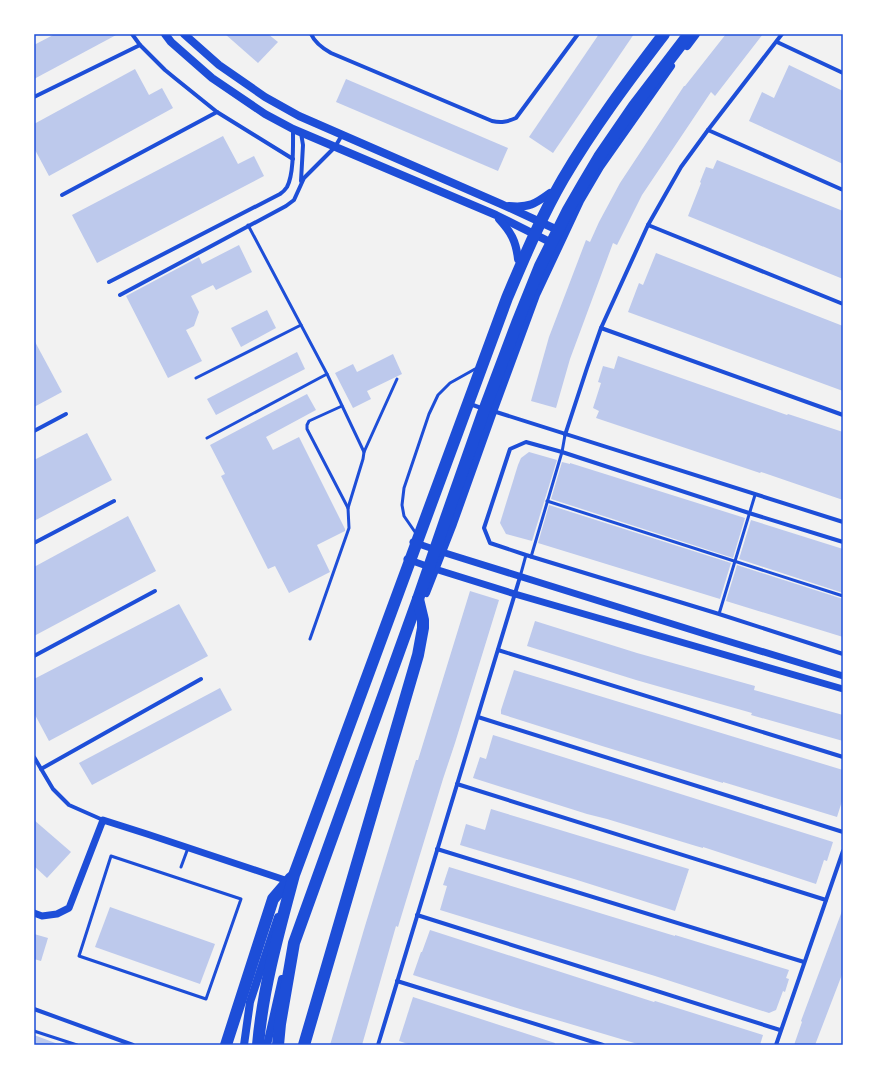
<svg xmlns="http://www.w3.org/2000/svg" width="877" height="1079" font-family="'Titillium Web',sans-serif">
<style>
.building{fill:#bdc9ec}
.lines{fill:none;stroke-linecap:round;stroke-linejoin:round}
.service{stroke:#1d4ed8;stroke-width:3}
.minor{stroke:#1d4ed8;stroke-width:4}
.tertiary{stroke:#1d4ed8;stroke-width:7}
.secondary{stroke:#1d4ed8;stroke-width:8}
.motorway{stroke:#1d4ed8;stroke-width:12}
.neatline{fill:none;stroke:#1d4ed8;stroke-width:1.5}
</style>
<rect width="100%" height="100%" fill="#f2f2f2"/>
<!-- building -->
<g class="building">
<polygon points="55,34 118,34 34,79 34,45"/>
<polygon points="225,34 268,34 278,42 258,63"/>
<polygon points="599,34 634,34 553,153 529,137"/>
<polygon points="726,34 763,34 715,96 711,92 642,195 617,245 613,243 570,359 556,408 531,401 549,337 586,240 590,242 599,222 620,183 684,86 685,86"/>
<polygon points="789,65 843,91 843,164 749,121 762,92 774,98"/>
<polygon points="135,69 149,95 162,88 173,108 49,176 34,148 34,124"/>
<polygon points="346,79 508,148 498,171 336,102"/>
<polygon points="223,136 238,164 254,156 264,176 97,263 72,215"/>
<polygon points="717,160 843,211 843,279 688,216 701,183 700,182 706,167 713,169"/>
<polygon points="239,245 252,272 216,290 213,285 191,296 199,312 194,326 186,330 202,361 168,378 126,296 199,257 202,264"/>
<polygon points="656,253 843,326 843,391 628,312 639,283 643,285"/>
<polygon points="267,310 276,328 241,347 231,328"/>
<polygon points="34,340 62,392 34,407"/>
<polygon points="297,352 305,369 216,415 207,399"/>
<polygon points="393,354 402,374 367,391 371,399 353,408 335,373 353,364 357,372"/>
<polygon points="618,356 787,415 788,414 843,432 843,500 761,472 760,473 596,418 599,411 593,408 601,383 598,382 603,366 614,369"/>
<polygon points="307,394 316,410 266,437 273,450 299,437 345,529 345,531 317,545 330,572 289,593 275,566 268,569 221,476 225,474 210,445"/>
<polygon points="87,433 112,480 34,521 34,460"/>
<polygon points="529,452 557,460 532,541 506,534 500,523 518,465 521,458"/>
<polygon points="562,462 570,464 570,463 745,518 733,558 551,499"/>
<polygon points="549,505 731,563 720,599 538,543"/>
<polygon points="128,516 156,571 34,636 34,567"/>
<polygon points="751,520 843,549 843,593 739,559"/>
<polygon points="737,565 843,599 843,637 726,601"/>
<polygon points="470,591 499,600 455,743 443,779 398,927 396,926 362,1045 330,1045 365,926 404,799 416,760 418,760"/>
<polygon points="179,604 208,656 49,741 34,713 34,679"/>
<polygon points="535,621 637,653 755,686 754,690 843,715 843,741 751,715 752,713 636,680 527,646"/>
<polygon points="514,670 843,770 843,798 837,817 723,782 723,783 602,746 501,714 501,710"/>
<polygon points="220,688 232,710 92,785 79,763"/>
<polygon points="493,735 833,842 827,861 824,860 816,884 703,847 703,848 696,846 607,819 587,814 473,778 480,757 486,759"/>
<polygon points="491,809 689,869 675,911 574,879 460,845 466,824 485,830"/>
<polygon points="34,820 71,852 47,878 34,866"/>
<polygon points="449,867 675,936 675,935 789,970 786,978 789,979 785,992 783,991 776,1010 769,1013 655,976 440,910 447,886 443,885"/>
<polygon points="110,907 215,944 200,984 95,947"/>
<polygon points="842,911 843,972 815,1045 794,1045 802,1022 801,1021"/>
<polygon points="430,930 654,1002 655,1001 763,1035 760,1045 641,1045 520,1009 413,975 421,952 422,952"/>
<polygon points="34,934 48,938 41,961 34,959"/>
<polygon points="413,997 555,1043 555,1045 411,1045 399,1041"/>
<polygon points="34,1035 58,1044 58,1045 34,1045"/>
</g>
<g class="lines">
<!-- service -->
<g class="service">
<polyline points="248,225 327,374 364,452 363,459 348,508 349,528 310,639"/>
<polyline points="196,378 301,325"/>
<polyline points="342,406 309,421 307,425 307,429 348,508"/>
<polyline points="207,438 327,374"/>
<polyline points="364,452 397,379"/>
<polyline points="547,501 843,596"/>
<polyline points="415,532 404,516 402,505 404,488 429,414 438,395 450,383 475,369"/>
<polyline points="531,557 562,452 565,435"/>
<polyline points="520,577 526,555"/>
<polyline points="719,614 755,495"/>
<polygon points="111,856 241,899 206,999 79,956"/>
<polyline points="181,867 188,848"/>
<polyline points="34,1031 77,1045"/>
</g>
<!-- minor -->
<g class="minor">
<polyline points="132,34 140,45 165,70 176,79 217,112 293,159"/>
<path d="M311,34C315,43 322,48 331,53L492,121C501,123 507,122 516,118L578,34"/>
<polyline points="777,42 843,73"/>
<polyline points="34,97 140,45"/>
<polyline points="708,130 843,190"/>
<polyline points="301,181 303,145 301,133"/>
<polyline points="62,195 217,112"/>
<polyline points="648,225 843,304"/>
<path d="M109,282L280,194C283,192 285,190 287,187C294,174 293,145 293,129"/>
<polyline points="120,295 286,206 294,200 304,178 335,147 342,135"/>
<polyline points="601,328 843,415"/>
<polyline points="470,404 484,409"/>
<polyline points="493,411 843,522"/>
<polyline points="34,431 66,414"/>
<polyline points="565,435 587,368 601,328 648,225 681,167 708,130 782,34"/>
<polyline points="843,542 749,513 562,452 526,442 510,449 484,528 490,543 526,555 719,614 843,654"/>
<polyline points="34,543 114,501"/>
<polyline points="498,650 843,757"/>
<polyline points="34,656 155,591"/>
<polyline points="478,717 843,832"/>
<polyline points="34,757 53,789 69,805 103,820"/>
<polyline points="41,769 201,679"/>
<polyline points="457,784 826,900"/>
<polyline points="437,849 804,962"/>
<polyline points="417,915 780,1030"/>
<polyline points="397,981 603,1045"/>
<polyline points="34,1009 133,1045"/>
<polyline points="378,1045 520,577"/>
<polyline points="776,1045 843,851"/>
</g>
<!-- tertiary -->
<g class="tertiary">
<polyline points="413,542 442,552 711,636 843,676"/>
<polyline points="407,559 435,569 515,594 843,689"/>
<polyline points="34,913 42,916 57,914 69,908 103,820 147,834 291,882"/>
</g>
<!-- secondary -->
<g class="secondary">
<polyline points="165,34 171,42 212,78 265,114 293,129 496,215 556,245"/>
<polyline points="184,34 219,65 265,97 299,116 501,204 562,232"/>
<polyline points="687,46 696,34"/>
<path d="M509,206C529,208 535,204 550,193"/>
<path d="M499,219C511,232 516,241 518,259"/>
<polyline points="426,593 453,524 493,412 536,295 559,246 580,201 600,167 671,66"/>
<polyline points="244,1045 250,1002 278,917"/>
<polyline points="267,1045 282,979"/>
</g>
<!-- motorway -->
<g class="motorway">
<polyline points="226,1045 273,899 291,878"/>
<path d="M258,1045C263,987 279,931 294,875L507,298C524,258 541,217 563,179C593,128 628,81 664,34"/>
<polyline points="278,1045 280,1024 294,943 418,599 446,518 483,413 517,323 540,266 568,210 583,184 599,157 634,106 689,34"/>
<polyline points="304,1045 418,655 423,628 423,620 418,599"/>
</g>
</g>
<!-- border -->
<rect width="877" height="1079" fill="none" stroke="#ffffff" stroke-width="70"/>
<rect x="35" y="35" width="807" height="1009" class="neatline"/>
</svg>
